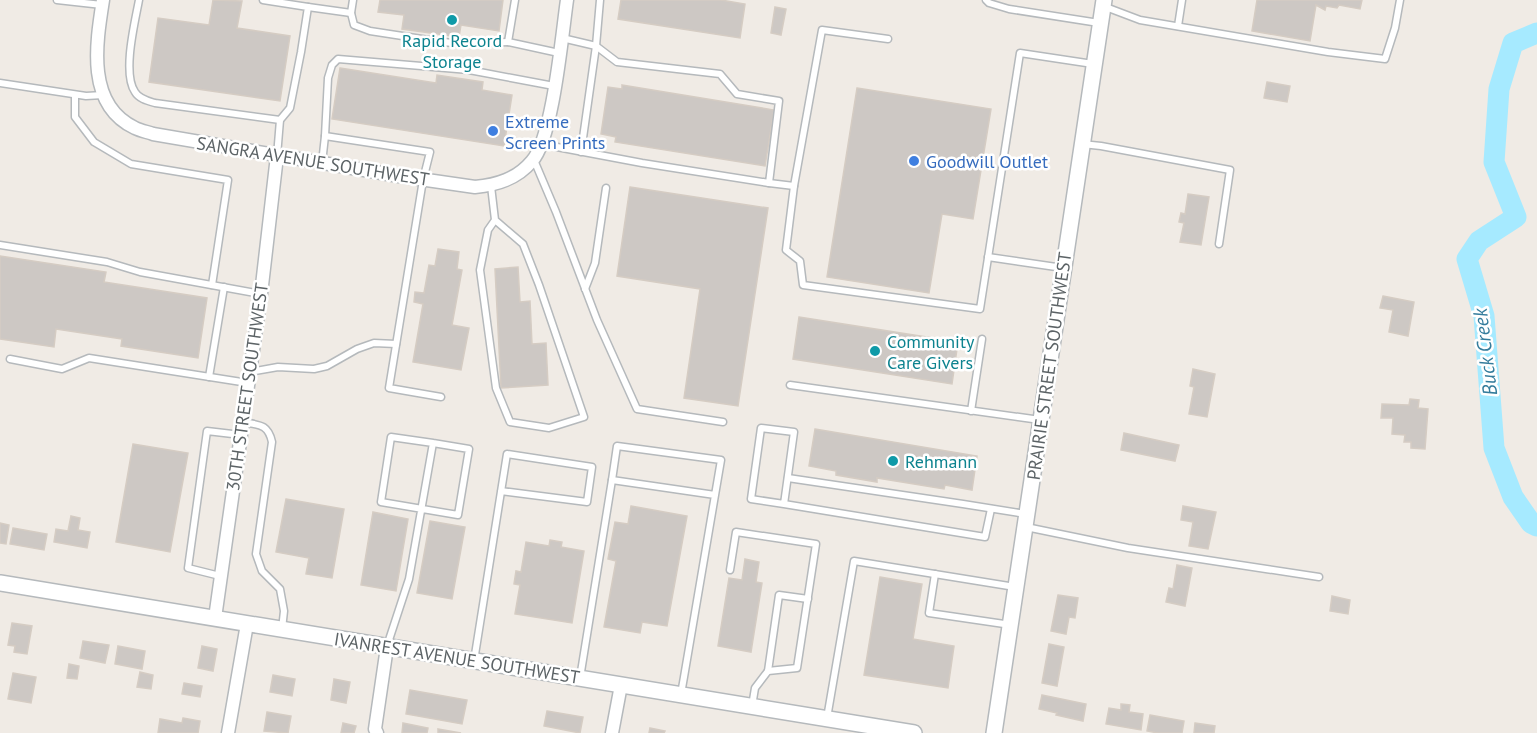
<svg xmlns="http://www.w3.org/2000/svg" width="1537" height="733" font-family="'PT Sans',sans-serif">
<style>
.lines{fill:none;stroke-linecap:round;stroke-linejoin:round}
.river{stroke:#a6eaff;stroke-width:21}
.building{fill:#cdc8c4;stroke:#d5ccc3;stroke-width:1.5}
.service-casing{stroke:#b5b9bc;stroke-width:9}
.minor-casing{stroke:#b5b9bc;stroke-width:15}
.tertiary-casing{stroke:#b5b9bc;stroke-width:18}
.service{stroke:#fff;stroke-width:6}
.minor{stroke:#fff;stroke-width:12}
.tertiary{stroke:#fff;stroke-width:15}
.culture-dot{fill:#0f9aa8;stroke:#fff;stroke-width:2}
.shop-dot{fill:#3f7fe0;stroke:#fff;stroke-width:2}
.labels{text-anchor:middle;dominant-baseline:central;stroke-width:5;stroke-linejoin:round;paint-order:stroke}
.culture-label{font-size:18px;fill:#0d838f;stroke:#fff;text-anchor:start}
.shop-label{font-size:18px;fill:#366cbe;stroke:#fff;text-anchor:start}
.street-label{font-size:18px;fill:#5c6366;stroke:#fff}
.water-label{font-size:20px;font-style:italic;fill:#347c9c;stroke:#fff}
</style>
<rect width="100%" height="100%" fill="#f0ebe5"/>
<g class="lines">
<!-- river -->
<polyline class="river" points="1537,33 1513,43 1499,89 1494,162 1516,217 1479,241 1467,259 1484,316 1494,448 1513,497 1531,523 1537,526"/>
</g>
<!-- building -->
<g class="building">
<polygon points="213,0 242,1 237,28 290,36 280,101 149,82 158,18 209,25"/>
<polygon points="380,0 503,0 499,31 461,25 459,37 402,29 404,15 378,12"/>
<polygon points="621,0 721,0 745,4 740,38 618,19"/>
<polygon points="1257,0 1362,0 1360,9 1339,5 1337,8 1326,6 1325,10 1316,5 1310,41 1252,31"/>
<polygon points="775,7 786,9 781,35 771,33"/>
<polygon points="340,68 436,83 437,75 483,82 482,90 512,95 504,146 332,119"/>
<polygon points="1267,82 1290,86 1287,102 1264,98"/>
<polygon points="622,85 774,110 765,166 615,142 616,137 601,134 608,87 622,89"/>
<polygon points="857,88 991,109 973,219 942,214 929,293 827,277"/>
<polygon points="630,187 768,208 738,406 684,398 700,289 617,276"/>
<polygon points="1188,194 1209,197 1201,245 1180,242 1184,223 1179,222 1181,213 1185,214"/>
<polygon points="438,249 459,252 457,269 462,270 452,325 469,328 461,370 413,362 423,304 414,302 415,292 424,293 429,265 435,266"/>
<polygon points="0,256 106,272 104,282 207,298 198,358 121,346 122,339 56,329 54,347 0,339"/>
<polygon points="518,267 520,302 530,301 532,344 546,343 548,385 501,388 495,269"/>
<polygon points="1383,296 1414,302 1408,336 1389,332 1393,310 1380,308"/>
<polygon points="799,317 958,342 952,384 793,359"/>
<polygon points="1193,369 1215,374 1207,417 1189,414 1194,387 1190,386"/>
<polygon points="1410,399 1419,400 1418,408 1428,409 1425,449 1411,448 1411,442 1404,442 1405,435 1392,434 1393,418 1381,418 1382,404 1409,405"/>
<polygon points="815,429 977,456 972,490 945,485 944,489 877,478 877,482 836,475 836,471 809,466"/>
<polygon points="1124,433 1179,445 1175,461 1121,450"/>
<polygon points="133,444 188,453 170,552 116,542"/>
<polygon points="286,499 344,509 332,578 306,574 309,558 276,552"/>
<polygon points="631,506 687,516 667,626 642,622 640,633 604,627 616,561 608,559 615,522 628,524"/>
<polygon points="1183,506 1216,512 1208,549 1189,546 1193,522 1181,520"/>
<polygon points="373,512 408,519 396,591 361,585"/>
<polygon points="71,516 80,518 78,530 90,532 87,548 54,542 56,529 68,531"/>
<polygon points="430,521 465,527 452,599 417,593"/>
<polygon points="0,523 9,525 6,544 0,543"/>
<polygon points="13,528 47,534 44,550 10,544"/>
<polygon points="550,540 562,542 561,547 584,551 572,623 515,614 520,585 514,584 516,571 521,572 526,542 549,546"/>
<polygon points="745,559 759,562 756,582 762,583 751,652 718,646 729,578 742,580"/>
<polygon points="1177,565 1192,568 1185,606 1166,602 1169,588 1173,589"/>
<polygon points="880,577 922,584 913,639 954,646 948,688 864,675"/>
<polygon points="1058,595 1078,598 1075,618 1069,617 1066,634 1051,631"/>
<polygon points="1332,596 1350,600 1348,614 1330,611"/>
<polygon points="12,623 32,626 27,654 14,652 15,646 8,645"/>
<polygon points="83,641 109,645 105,663 80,658"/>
<polygon points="1049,644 1064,647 1057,686 1042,683"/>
<polygon points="118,646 145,651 142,669 115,664"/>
<polygon points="202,646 217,649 213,671 198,668"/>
<polygon points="69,664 79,666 77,679 67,678"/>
<polygon points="140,672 153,675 151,689 137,687"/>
<polygon points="13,673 36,677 31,703 8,699"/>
<polygon points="273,675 295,679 292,696 270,692"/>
<polygon points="334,679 350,682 346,703 331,700"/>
<polygon points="184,683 202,686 200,697 182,694"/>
<polygon points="410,690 467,700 462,724 406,714"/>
<polygon points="1042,695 1086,704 1083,721 1056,715 1057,713 1039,709"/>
<polygon points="1121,704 1130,705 1129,712 1143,714 1141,730 1106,724 1109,708 1121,710"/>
<polygon points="547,711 583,717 580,733 544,726"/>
<polygon points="267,712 291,716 288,733 264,731"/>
<polygon points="1150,715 1184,721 1182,733 1158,733 1147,731"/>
<polygon points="183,718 200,721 198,733 158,733 160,719 182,723"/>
<polygon points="343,723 356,726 354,733 341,733"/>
<polygon points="403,723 428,728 427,733 402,733"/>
<polygon points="1195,723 1215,726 1214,733 1194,733"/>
<polygon points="650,728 665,731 664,733 649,733"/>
<polygon points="438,729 461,733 438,733"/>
</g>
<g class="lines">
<!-- service casing -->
<g class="service-casing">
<g id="service">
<polyline points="57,0 102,5"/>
<path d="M139,0C135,22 122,73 135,92C139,99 148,101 155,103L280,120"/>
<polyline points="263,0 308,7 301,52 290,108 280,120 277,156"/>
<polyline points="353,0 351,13 354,25 370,31 435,41 461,44 508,42"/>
<polyline points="515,0 508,42 559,53"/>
<polyline points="986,0 989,3 1009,9 1099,23"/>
<polyline points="1103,6 1140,20 1328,52 1385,59 1395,28 1400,0"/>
<polyline points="308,7 351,13"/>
<polyline points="1178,26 1182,0"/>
<polyline points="0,83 86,96 103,95"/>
<polyline points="75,95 75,117 94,142 131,164 228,180 212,285"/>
<polyline points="325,136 328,78 332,65 338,59 469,70 554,86"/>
<polyline points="541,144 642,163 769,183 779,101 737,94 720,74 617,62 596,46 562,38"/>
<polyline points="1082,144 1101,146 1230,170 1219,244"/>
<polyline points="581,152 596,46 600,0"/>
<polyline points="534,160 556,212 597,320 637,409 723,422"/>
<polyline points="322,163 325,136 430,152 423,180 389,388 441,397"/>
<polyline points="769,183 794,186 822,30 888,39"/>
<polyline points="491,186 495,220 523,244 539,285 584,417 549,428 510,422 496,388 480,270 488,230 495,220"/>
<polyline points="794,186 786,250 800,261 803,285 980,309 1020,53 1093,64"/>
<polyline points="0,245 107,262 140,272 261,294"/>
<polyline points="988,257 1063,268"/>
<polyline points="585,289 595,263 606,188"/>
<polyline points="10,359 62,369 89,358 248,383"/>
<polyline points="250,372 278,367 314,369 327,366 357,349 374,343 396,344"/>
<polyline points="209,377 224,287"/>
<polyline points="790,385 1040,420"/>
<polyline points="971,411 982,339"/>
<path d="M243,422C259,425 268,424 272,442L256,554L262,571L280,589L284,611L282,629"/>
<polyline points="788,478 963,504 1026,514"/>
<polyline points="784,504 794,432 761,428 751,499 784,504 985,537 991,509"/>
<polyline points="1026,527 1128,548 1319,577"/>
<polyline points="730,570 736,532 816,544 797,668 768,671 755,688 752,706"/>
<polyline points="935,574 929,613 1011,625"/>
<polyline points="220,576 188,568 207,431 241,435"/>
<polyline points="387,646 409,579 433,443 391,437 381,502 458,515 469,449 433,443"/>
<polyline points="474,661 507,454 592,467 587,502 501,491"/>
<polyline points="768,671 779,595 808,599"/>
<polyline points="580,678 612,480"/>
<polyline points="681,694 684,677 721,460 617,446 612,480 715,495"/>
<polyline points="827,718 854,561 1015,587"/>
</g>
</g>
<!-- minor casing -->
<g class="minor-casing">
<g id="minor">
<path d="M103,0C96,44 86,105 135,128C141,131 148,132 153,134L399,176L475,187C497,185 517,179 532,161C553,138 562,34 567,0"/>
<polyline points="215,618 261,294 277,156"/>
<polyline points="228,733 247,624"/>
<polyline points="377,733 375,729 387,647"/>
<polyline points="612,733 621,685"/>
</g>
</g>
<!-- tertiary casing -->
<g class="tertiary-casing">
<g id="tertiary">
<polyline points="0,583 914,733"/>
<polyline points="994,733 1104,0"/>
</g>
</g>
<!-- service -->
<use href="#service" class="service"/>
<!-- minor -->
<use href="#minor" class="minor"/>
<!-- tertiary -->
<use href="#tertiary" class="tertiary"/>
</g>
<!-- markers -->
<g class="culture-dot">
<circle cx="452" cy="20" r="6"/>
<circle cx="875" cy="351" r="6"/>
<circle cx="893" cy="461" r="6"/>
</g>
<g class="shop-dot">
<circle cx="493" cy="131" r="6"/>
<circle cx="914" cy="161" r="6"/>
</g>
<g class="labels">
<!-- culture labels -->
<g class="culture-label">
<text x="452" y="40" text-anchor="middle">Rapid Record<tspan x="452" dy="21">Storage</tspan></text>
<text x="887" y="341">Community<tspan x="887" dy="21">Care Givers</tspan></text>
<text x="905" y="461">Rehmann</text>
</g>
<!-- shop labels -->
<g class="shop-label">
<text x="505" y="121">Extreme<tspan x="505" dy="21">Screen Prints</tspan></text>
<text x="926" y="161">Goodwill Outlet</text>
</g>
<!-- street labels -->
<g class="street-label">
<text transform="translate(313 161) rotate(9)">SANGRA AVENUE SOUTHWEST</text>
<text transform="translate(1049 366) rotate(-82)">PRAIRIE STREET SOUTHWEST</text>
<text transform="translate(247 387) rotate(-82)">30TH STREET SOUTHWEST</text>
<text transform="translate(457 658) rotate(9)">IVANREST AVENUE SOUTHWEST</text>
</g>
<!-- water labels -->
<g class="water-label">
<text transform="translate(1485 352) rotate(-97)">Buck Creek</text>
</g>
</g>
</svg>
